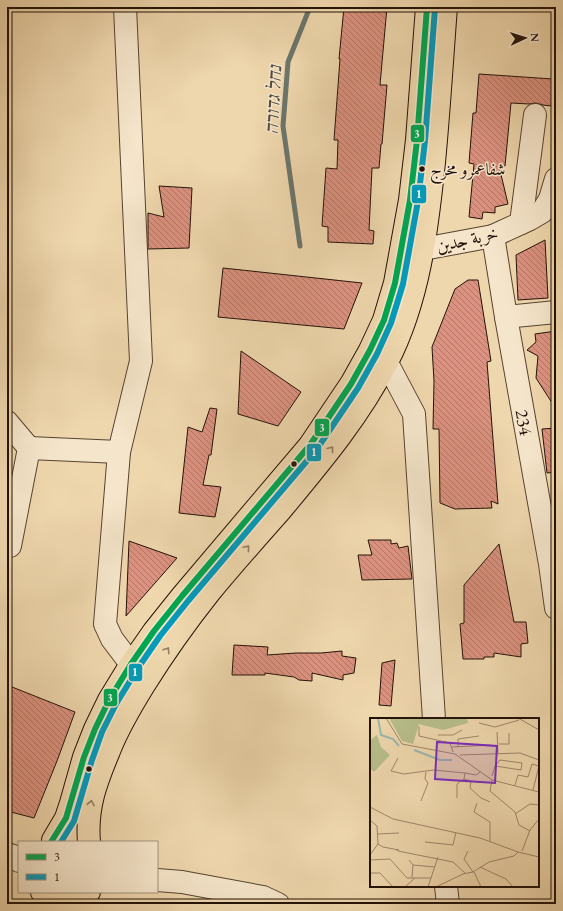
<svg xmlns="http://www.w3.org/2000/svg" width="563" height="911" font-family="'EB Garamond',Amiri,'Frank Ruhl Libre',serif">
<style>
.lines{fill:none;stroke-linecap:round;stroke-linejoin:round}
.stream{stroke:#6a766d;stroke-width:5}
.building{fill:url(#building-back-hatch);stroke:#231209}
.minor-casing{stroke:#564332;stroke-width:24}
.major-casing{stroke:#231209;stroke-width:24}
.minor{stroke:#f5e5ca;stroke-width:22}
.major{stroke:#efd7ad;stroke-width:22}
.bus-1-casing{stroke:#f5e5ca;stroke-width:9}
.bus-2-casing{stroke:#f5e5ca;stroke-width:9}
.bus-1{stroke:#00a651;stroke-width:6}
.bus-2{stroke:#049aba;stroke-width:6}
.oneway{stroke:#937e63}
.bus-dot{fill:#231209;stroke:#f5e5ca;stroke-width:1.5}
.labels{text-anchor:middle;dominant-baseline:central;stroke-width:3;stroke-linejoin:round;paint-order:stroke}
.bus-label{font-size:17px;fill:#231209;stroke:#f5e5ca;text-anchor:start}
.street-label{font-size:18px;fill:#231209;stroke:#f5e5ca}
.water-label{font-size:19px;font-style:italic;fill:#4d4c43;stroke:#f5e5ca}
.inset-river{fill:none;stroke:#9ab8b0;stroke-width:2}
.inset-road{fill:none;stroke:#9d886b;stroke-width:1}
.view{fill:#7b2cbf;fill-opacity:0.15;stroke:#7b2cbf;stroke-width:2}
.inset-edge{fill:none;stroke:#231209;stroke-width:2}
.line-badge{stroke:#f5e5ca;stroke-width:1.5}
.badge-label{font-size:11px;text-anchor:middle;font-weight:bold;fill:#fff}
</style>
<defs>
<pattern id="building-back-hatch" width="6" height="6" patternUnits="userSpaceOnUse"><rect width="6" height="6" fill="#dc9280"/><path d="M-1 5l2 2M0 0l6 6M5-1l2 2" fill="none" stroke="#b27667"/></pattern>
</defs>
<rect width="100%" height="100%" fill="#efd7ad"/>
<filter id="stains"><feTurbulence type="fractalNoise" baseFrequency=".005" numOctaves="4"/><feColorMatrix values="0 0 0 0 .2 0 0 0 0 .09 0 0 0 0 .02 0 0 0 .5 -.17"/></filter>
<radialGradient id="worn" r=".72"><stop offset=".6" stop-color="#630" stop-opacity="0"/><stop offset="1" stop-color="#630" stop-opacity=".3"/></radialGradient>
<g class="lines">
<!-- stream -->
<polyline class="stream" points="300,246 283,126 288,62 310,7"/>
</g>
<!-- building -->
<g class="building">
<polygon points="344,7 387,7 380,85 387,85 382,144 381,144 379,168 372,168 369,230 374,231 373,244 328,242 328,227 322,226 326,168 337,169 338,140 334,140 340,59 339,59"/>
<polygon points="479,74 553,79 551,106 543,105 536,103 529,104 511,103 505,166 499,166 508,204 495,207 495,213 483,212 482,219 469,217 474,164 469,163 473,113 476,113"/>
<polygon points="159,186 192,188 189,248 148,249 148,213 164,217"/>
<polygon points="545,240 548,298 518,300 516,255"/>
<polygon points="223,268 362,283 344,329 218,317"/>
<polygon points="468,280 478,280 491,361 487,362 498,504 491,501 492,508 455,509 440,503 439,429 433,429 434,381 432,347 455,289"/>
<polygon points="556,331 556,409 536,378 538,356 527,350 536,342 535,334"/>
<polygon points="241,351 301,392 278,426 238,414"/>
<polygon points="210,408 217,409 211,455 209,455 203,485 221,487 215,517 179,513 188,427 202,432"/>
<polygon points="556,428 556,472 547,473 542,429"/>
<polygon points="368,540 391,540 391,544 397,543 399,548 408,546 412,579 362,580 358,555 372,555"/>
<polygon points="129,541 177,558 126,616"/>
<polygon points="499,544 514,622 526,622 528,643 521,644 521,657 494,653 494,657 484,657 484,659 463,659 460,624 464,623 464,585"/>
<polygon points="234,645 268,647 267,655 296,653 321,653 342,651 342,656 356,658 354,673 343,675 343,680 312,673 312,681 299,680 294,677 265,673 265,675 232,675"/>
<polygon points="395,660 391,706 379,705 382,663"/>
<polygon points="7,685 75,712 57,761 34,818 7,811"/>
</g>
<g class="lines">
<!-- minor casing -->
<g class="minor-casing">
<g id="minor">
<polyline points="521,223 535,115"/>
<path id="s1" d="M493,236L506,317L550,564L556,608"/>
<polyline points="423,249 493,236 530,219 542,212 550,199 556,179"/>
<polyline points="506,317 556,312"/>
<polyline points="387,363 414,414 434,719"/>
<polyline points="7,422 29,448"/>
<polyline points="119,452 141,361 125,7"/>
<polyline points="7,546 10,546 29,448 119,452 105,624 112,639 131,664 145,676"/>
<polyline points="7,854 13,856 19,861"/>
<polyline points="157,880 182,882 263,897 278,904"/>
<polyline points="446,886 448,904"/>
</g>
</g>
<!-- major casing -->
<g class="major-casing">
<g id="major">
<polyline points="53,840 66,818 71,803 84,757 95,729 109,700 131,664 154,631 182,596 310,445 351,384 370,350 384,320 395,283 410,200 417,140 427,7"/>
<path d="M89,842C86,808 96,782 109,751C118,728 131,706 144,685C164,653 186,622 209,593C232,565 256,538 280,511C319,464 359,417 387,362C419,300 427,230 434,162C439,110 442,59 446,7"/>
<path d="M42,892C55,904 76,906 89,892"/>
</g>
</g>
<!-- minor -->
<use href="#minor" class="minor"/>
<!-- major -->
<use href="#major" class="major"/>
<!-- bus-1 casing -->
<g class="bus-1-casing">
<polyline id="bus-1" points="51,842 66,818 84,757 95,729 109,700 131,664 154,631 182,596 310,445 351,384 370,350 384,320 395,283 410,200 417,140 427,7"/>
</g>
<!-- bus-2 casing -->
<g class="bus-2-casing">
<polyline id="bus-2" points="61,842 74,821 92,760 102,732 116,704 138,668 160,636 188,601 317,449 358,388 377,354 391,323 403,284 418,201 425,141 435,8"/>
</g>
<!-- bus-1 -->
<use href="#bus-1" class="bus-1"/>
<!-- bus-2 -->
<use href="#bus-2" class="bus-2"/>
</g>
<!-- one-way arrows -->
<defs><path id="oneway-chevron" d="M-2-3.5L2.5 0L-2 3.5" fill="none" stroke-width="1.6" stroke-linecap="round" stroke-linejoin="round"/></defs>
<g class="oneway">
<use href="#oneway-chevron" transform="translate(331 449) rotate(-52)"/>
<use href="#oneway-chevron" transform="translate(247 548) rotate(-49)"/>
<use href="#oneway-chevron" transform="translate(167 650) rotate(-56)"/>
<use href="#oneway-chevron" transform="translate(91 803) rotate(-80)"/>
</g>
<!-- markers -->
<g class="bus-dot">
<circle cx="422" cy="169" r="3.5"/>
<circle cx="294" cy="464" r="3.5"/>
<circle cx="89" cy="769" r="3.5"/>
</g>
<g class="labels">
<!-- bus labels -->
<g class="bus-label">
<text x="430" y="169">شفاعمرو مخرج</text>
</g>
<!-- street labels -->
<g class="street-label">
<text transform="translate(467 239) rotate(-13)">خربة جدين</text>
<text stroke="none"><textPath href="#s1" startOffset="189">234</textPath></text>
</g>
<!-- water labels -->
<g class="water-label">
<text transform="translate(273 100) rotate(-87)">נחל גדורה</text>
</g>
</g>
<!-- overview -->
<g transform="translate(370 718)">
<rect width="169" height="169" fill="#efd7ad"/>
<path d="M19,0H97L98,5L73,12L49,6L43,26L32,23ZM7,17L11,29L20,37L4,54L0,50V22Z" fill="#b7be8b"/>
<path class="inset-river" d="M8,0L11,17L23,21L29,28M44,32L70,42H82"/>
<path class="inset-road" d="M16,0L32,26L85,36L122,62L169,74M148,0L169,12M109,5L125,9L149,2M49,9V18L80,25L83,34M127,14L128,35M68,17H83L92,12M129,26H139V15M82,29L121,27M88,29V21L109,18M90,37L150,35L169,42M28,40L21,53L34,56L63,52L95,55M110,54L106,57L95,55L94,61L101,63L100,70L111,80L120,84M122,58L125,48L130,42L152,45L151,52L125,48M122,62L120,73L145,94L149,107L160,113M145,67L148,57L158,59L162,46L169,48L163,72M87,80V66L94,61M51,83L58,65L55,61L56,54M107,85L104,94L120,104V124M0,89L23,101L110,120L148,134M145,96L160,86L169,87M0,102L7,108L8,126L13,129L29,132H26M7,116L29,115M55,124L83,127L86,114M28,133L83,144L95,155M98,133L94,141L103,154M152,133L160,112L169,101M0,137L8,126M0,142L20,141L37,160H61M39,142L43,147L65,149M110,149L136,161L143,169M104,154L111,169M0,155H10L23,169M42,160L43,147M35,169L45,160M58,169L68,139M66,169L93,156L103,154L119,144L144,138L148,134L169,139"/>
<path class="view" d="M67,24L127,28L125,65L65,61Z"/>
<rect width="169" height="169" class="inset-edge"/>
</g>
<g class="line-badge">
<rect x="410" y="124" width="15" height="19" rx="4" fill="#00a651"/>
<rect x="411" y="184" width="16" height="20" rx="4" fill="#049aba"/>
<rect x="314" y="418" width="16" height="19" rx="4" fill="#00a651"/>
<rect x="306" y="443" width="16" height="19" rx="4" fill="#049aba"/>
<rect x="128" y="663" width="15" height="19" rx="4" fill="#049aba"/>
<rect x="103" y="688" width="15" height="19" rx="4" fill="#00a651"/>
</g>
<g class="badge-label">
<text x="417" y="137">3</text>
<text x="419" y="198">1</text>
<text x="322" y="431">3</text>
<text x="314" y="456">1</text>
<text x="135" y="676">1</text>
<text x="110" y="701">3</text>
</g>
<!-- margin -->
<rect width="563" height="911" fill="none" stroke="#efd7ad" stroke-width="24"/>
<rect x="8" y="8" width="547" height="895" fill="none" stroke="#231209" stroke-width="2"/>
<rect x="12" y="12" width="539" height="887" fill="none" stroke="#231209"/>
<!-- legend -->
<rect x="18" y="841" width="140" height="52" fill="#f5e5ca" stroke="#a1917d"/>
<rect x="26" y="854" width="20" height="6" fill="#00a651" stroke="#a1917d"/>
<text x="54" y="861" font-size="12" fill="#231209">3</text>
<rect x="26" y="874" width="20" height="6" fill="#049aba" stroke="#a1917d"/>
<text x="54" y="881" font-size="12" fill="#231209">1</text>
<!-- north arrow -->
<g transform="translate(525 38) rotate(86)" stroke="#f5e5ca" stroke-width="3" paint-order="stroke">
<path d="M0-3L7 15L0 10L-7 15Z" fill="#231209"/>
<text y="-6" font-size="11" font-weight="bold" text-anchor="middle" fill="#231209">N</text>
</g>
<rect width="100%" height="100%" filter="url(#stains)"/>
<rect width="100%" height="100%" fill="url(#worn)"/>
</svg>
